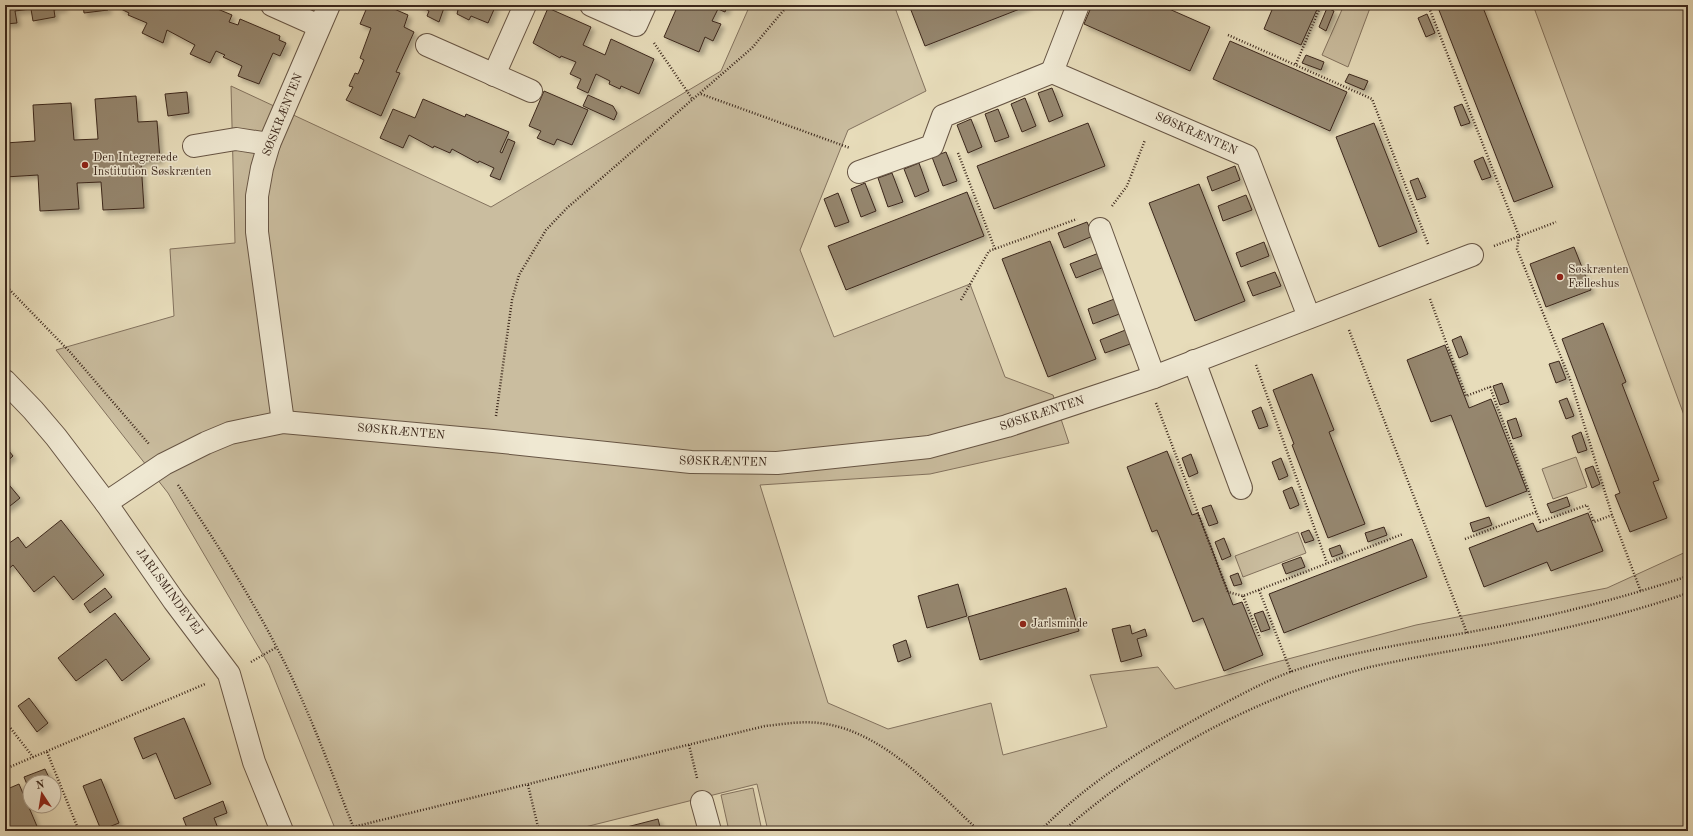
<svg xmlns="http://www.w3.org/2000/svg" width="1693" height="836" font-family="'Old Standard TT',serif">
<style>
.green{fill:#cabd9f;stroke:#83725e}
.building{fill:#95866e;stroke:#3c281c;filter:url(#shadow)}
.lines{fill:none;stroke-linecap:round;stroke-linejoin:round}
.minor-casing{stroke:#675544;stroke-width:24}
.path{stroke:#3c281c;stroke-width:2.5;stroke-dasharray:1 2;stroke-linecap:butt}
.minor{stroke:#efe8d2;stroke-width:22}
.poi-dot{fill:#8f2418;stroke:#efe8d2;stroke-width:1.5}
.labels{text-anchor:middle;dominant-baseline:central;stroke-width:3;stroke-linejoin:round;paint-order:stroke}
.street-label{font-size:12px;fill:#3c281c;stroke:#efe8d2}
.poi-label{font-size:12px;fill:#3c281c;stroke:#efe8d2;text-anchor:start}
</style>
<defs>
<filter id="shadow"><feDropShadow dx="3.5" dy="3.5" stdDeviation="2" flood-color="#0004"/></filter>
</defs>
<rect width="100%" height="100%" fill="#e7dcba"/>
<filter id="stains"><feTurbulence type="fractalNoise" baseFrequency=".005" numOctaves="4"/><feColorMatrix values="0 0 0 0 .2 0 0 0 0 .09 0 0 0 0 .02 0 0 0 .5 -.17"/></filter>
<radialGradient id="worn" r=".72"><stop offset=".6" stop-color="#630" stop-opacity="0"/><stop offset="1" stop-color="#630" stop-opacity=".3"/></radialGradient>
<!-- green -->
<g class="green">
<polygon points="750,5 894,5 926,91 848,130 800,250 834,337 970,284 1005,377 1053,395 1069,443 930,474 760,485 828,703 888,729 991,703 1003,755 1107,727 1090,675 1158,667 1175,689 1416,625 1607,588 1688,551 1688,831 768,831 757,784 569,831 336,831 269,665 168,493 56,350 174,316 170,249 235,243 231,86 491,207 721,71"/>
<polygon points="1344,5 1364,5 1370,8 1348,67 1322,55"/>
<polygon points="1533,5 1688,5 1688,426"/>
<polygon points="1576,457 1587,487 1553,499 1542,469"/>
<polygon points="1298,532 1306,553 1243,577 1235,556"/>
<polygon points="753,788 762,831 729,831 721,795"/>
</g>
<!-- building -->
<g class="building">
<polygon points="5,5 64,5 64,8 54,10 55,17 33,21 31,9 15,11 17,23 5,24"/>
<polygon points="83,5 107,5 108,10 84,13"/>
<polygon points="120,5 208,5 232,15 229,22 238,25 240,19 280,36 279,40 286,43 280,56 273,53 259,84 238,76 242,66 223,57 225,55 216,51 210,63 190,54 195,45 167,30 163,43 142,33 147,23 128,15 129,13 119,8"/>
<polygon points="368,5 385,5 408,15 404,27 414,32 396,72 400,73 381,116 346,100 353,87 349,86 355,73 358,74 364,60 360,58 371,28 360,24"/>
<polygon points="418,5 445,5 439,22 427,16 429,11"/>
<polygon points="447,5 496,5 488,23 471,16 469,20 457,14 458,10"/>
<polygon points="678,5 728,5 725,12 718,9 712,21 721,24 713,41 705,37 699,52 664,37"/>
<polygon points="909,5 1030,5 925,46"/>
<polygon points="1092,5 1160,5 1210,27 1190,71 1084,24"/>
<polygon points="1274,5 1319,5 1301,45 1264,29"/>
<polygon points="1437,5 1482,5 1553,187 1514,202"/>
<polygon points="548,8 591,27 583,45 605,55 611,39 654,59 639,94 621,86 620,89 609,84 610,81 596,74 588,93 577,88 581,79 570,74 576,62 561,56 560,58 533,43"/>
<polygon points="1327,8 1334,11 1326,31 1319,27"/>
<polygon points="1427,14 1435,33 1426,37 1418,18"/>
<polygon points="1230,41 1347,92 1330,131 1213,79"/>
<polygon points="1306,55 1324,62 1321,70 1302,63"/>
<polygon points="1349,74 1368,81 1364,90 1345,82"/>
<polygon points="1052,88 1063,116 1049,122 1038,93"/>
<polygon points="544,91 588,110 572,145 557,139 554,145 537,138 541,131 529,126"/>
<polygon points="187,92 189,113 168,116 165,94"/>
<polygon points="588,95 613,106 617,113 614,120 583,106"/>
<polygon points="136,96 138,122 157,121 160,160 141,162 144,208 103,210 101,182 77,183 79,209 40,211 38,175 5,177 5,143 35,141 33,105 71,103 74,140 98,139 95,99"/>
<polygon points="1025,98 1036,126 1022,132 1011,104"/>
<polygon points="423,99 465,117 466,114 509,132 500,152 502,153 508,139 515,142 500,180 490,176 494,168 479,161 478,163 452,149 450,153 434,146 433,148 409,135 403,148 380,138 393,109 415,118"/>
<polygon points="1462,104 1470,123 1461,126 1454,107"/>
<polygon points="998,109 1009,137 995,142 985,114"/>
<polygon points="971,119 982,147 968,153 957,125"/>
<polygon points="1088,123 1105,166 994,209 977,166"/>
<polygon points="1374,123 1417,232 1379,247 1336,137"/>
<polygon points="946,152 957,181 943,186 932,157"/>
<polygon points="1483,157 1491,177 1482,180 1474,161"/>
<polygon points="919,163 929,191 915,197 904,169"/>
<polygon points="1235,166 1240,180 1212,191 1207,177"/>
<polygon points="892,173 903,202 888,207 878,178"/>
<polygon points="1418,178 1426,197 1417,200 1410,181"/>
<polygon points="865,183 876,211 861,217 851,189"/>
<polygon points="1199,184 1245,301 1195,321 1149,203"/>
<polygon points="967,192 984,236 846,290 828,246"/>
<polygon points="838,193 849,222 835,227 824,199"/>
<polygon points="1246,195 1252,210 1223,221 1218,206"/>
<polygon points="1087,222 1093,236 1064,248 1058,233"/>
<polygon points="1050,241 1096,359 1048,377 1002,259"/>
<polygon points="1264,242 1269,256 1241,267 1236,253"/>
<polygon points="1574,247 1591,290 1546,307 1530,264"/>
<polygon points="1099,253 1104,267 1076,278 1070,264"/>
<polygon points="1275,272 1281,286 1253,296 1247,282"/>
<polygon points="1117,298 1122,313 1093,324 1088,309"/>
<polygon points="1603,323 1626,382 1622,384 1659,480 1653,482 1667,518 1630,532 1615,495 1620,493 1562,339"/>
<polygon points="1128,329 1133,343 1105,353 1100,340"/>
<polygon points="1461,336 1468,354 1459,358 1452,340"/>
<polygon points="1445,345 1469,408 1491,399 1527,491 1486,507 1451,415 1431,422 1407,360"/>
<polygon points="1559,361 1566,379 1556,383 1549,364"/>
<polygon points="1312,374 1334,430 1329,432 1365,524 1328,538 1292,445 1294,444 1273,390"/>
<polygon points="1502,383 1509,402 1500,405 1493,386"/>
<polygon points="1567,398 1574,416 1566,419 1559,401"/>
<polygon points="1261,407 1268,426 1259,429 1252,411"/>
<polygon points="1516,418 1522,436 1513,439 1507,421"/>
<polygon points="1581,432 1587,450 1578,453 1572,436"/>
<polygon points="5,446 13,456 5,463"/>
<polygon points="1167,451 1192,515 1198,513 1233,605 1242,602 1263,655 1224,671 1203,618 1193,622 1157,530 1152,532 1127,467"/>
<polygon points="1191,454 1198,473 1189,477 1182,458"/>
<polygon points="1281,458 1288,476 1279,480 1272,462"/>
<polygon points="1593,466 1600,484 1592,488 1585,469"/>
<polygon points="5,480 20,498 5,510"/>
<polygon points="1292,487 1299,505 1290,509 1283,491"/>
<polygon points="1567,497 1570,506 1551,513 1547,504"/>
<polygon points="1211,505 1218,523 1209,526 1202,508"/>
<polygon points="1588,513 1603,551 1551,571 1547,562 1484,587 1469,548 1533,523 1537,532"/>
<polygon points="1489,517 1492,525 1473,532 1470,523"/>
<polygon points="61,520 104,575 73,600 54,576 34,592 13,565 5,572 5,546 18,537 26,548"/>
<polygon points="1384,527 1387,535 1368,542 1365,533"/>
<polygon points="1309,530 1314,540 1305,543 1301,533"/>
<polygon points="1224,538 1231,556 1222,560 1215,542"/>
<polygon points="1412,539 1427,577 1284,633 1269,594"/>
<polygon points="1340,545 1343,553 1332,557 1329,549"/>
<polygon points="1301,557 1305,567 1286,574 1282,564"/>
<polygon points="1238,573 1242,584 1234,586 1230,576"/>
<polygon points="958,584 967,616 927,628 918,596"/>
<polygon points="105,588 112,597 90,613 84,604"/>
<polygon points="1066,588 1079,631 980,660 968,617"/>
<polygon points="1263,611 1270,629 1261,632 1254,614"/>
<polygon points="115,613 150,659 122,681 106,659 76,681 58,658"/>
<polygon points="1130,625 1132,634 1145,629 1147,636 1137,639 1142,656 1121,662 1112,629"/>
<polygon points="906,640 911,657 898,662 893,645"/>
<polygon points="29,698 48,723 37,732 18,706"/>
<polygon points="184,718 211,784 175,799 156,753 143,759 134,738"/>
<polygon points="45,769 51,782 30,782 30,792 24,777"/>
<polygon points="101,779 119,823 101,830 83,786"/>
<polygon points="19,784 39,831 5,831 5,790"/>
<polygon points="223,801 227,813 214,818 219,831 180,831 187,828 183,818"/>
<polygon points="658,819 661,831 620,831 619,829"/>
</g>
<g class="lines">
<!-- minor casing -->
<g class="minor-casing">
<g id="minor">
<polyline points="272,5 319,26"/>
<polyline points="591,5 636,25 645,5"/>
<polyline points="1078,5 1052,72 1247,156 1309,317"/>
<polyline points="427,45 531,91"/>
<polyline points="494,75 525,5"/>
<polyline points="194,146 236,139 269,144"/>
<polyline points="859,172 932,146 943,116 1052,72"/>
<polyline points="1100,229 1154,377"/>
<polyline points="1194,361 1241,488"/>
<polyline points="5,381 33,410 56,437 106,503 174,601 229,674 254,762 282,831"/>
<polyline points="283,422 257,232 257,196 262,168 269,144 329,5"/>
<polyline points="106,503 164,464 206,443 230,433 283,422 493,441 691,462 777,463 929,447 1007,426 1154,377 1472,255"/>
<polyline points="702,802 710,831"/>
</g>
</g>
<!-- path -->
<g class="path">
<polyline points="1428,5 1519,236 1517,249 1571,382 1612,515 1641,592"/>
<polyline points="1228,35 1372,99 1428,244"/>
<polyline points="654,43 693,100"/>
<polyline points="1296,64 1321,5"/>
<polyline points="701,94 850,148"/>
<polyline points="958,153 995,249"/>
<polyline points="1112,206 1127,186 1145,140"/>
<polyline points="1494,246 1556,222"/>
<polyline points="5,285 70,352 149,444"/>
<polyline points="1430,299 1466,396 1490,387 1540,522 1587,505 1594,522 1612,515"/>
<polyline points="961,300 989,251 1077,219"/>
<polyline points="1349,330 1467,633"/>
<polyline points="1256,365 1327,563"/>
<polyline points="1156,403 1228,592 1243,596 1403,534"/>
<polyline points="496,416 512,300 519,275 546,230 567,208 752,48 788,5"/>
<path d="M178,485C213,538 247,590 276,646C308,706 330,769 355,831"/>
<polyline points="1465,539 1536,512"/>
<polyline points="1259,590 1291,672"/>
<polyline points="1243,596 1260,638"/>
<polyline points="251,662 277,647"/>
<polyline points="5,721 33,757"/>
<polyline points="689,745 697,778"/>
<polyline points="47,752 79,831"/>
<polyline points="5,769 205,684"/>
<polyline points="528,785 539,831"/>
<path d="M353,827L765,726C785,724 805,720 826,724C886,734 936,791 979,831"/>
<path d="M1040,831C1093,777 1157,740 1223,704C1246,692 1266,681 1290,672C1360,648 1434,640 1506,625C1567,612 1629,596 1688,576"/>
<path d="M1063,831C1151,754 1257,696 1370,667C1410,658 1450,651 1490,644C1557,631 1624,615 1688,593"/>
</g>
<!-- minor -->
<use href="#minor" class="minor"/>
</g>
<!-- markers -->
<g class="poi-dot">
<circle cx="85" cy="165" r="4"/>
<circle cx="1560" cy="277" r="4"/>
<circle cx="1023" cy="624" r="4"/>
</g>
<g class="labels">
<!-- street labels -->
<g class="street-label">
<text transform="translate(283 115) rotate(-68)">SØSKRÆNTEN</text>
<text transform="translate(1196 134) rotate(24)">SØSKRÆNTEN</text>
<text transform="translate(1042 414) rotate(-18)">SØSKRÆNTEN</text>
<text transform="translate(401 432) rotate(5)">SØSKRÆNTEN</text>
<text transform="translate(723 462) rotate(1)">SØSKRÆNTEN</text>
<text transform="translate(169 592) rotate(54)">JARLSMINDEVEJ</text>
</g>
<!-- poi labels -->
<g class="poi-label">
<text x="93" y="158">Den Integrerede<tspan x="93" dy="14">Institution Søskrænten</tspan></text>
<text x="1568" y="270">Søskrænten<tspan x="1568" dy="14">Fælleshus</tspan></text>
<text x="1031" y="624">Jarlsminde</text>
</g>
</g>
<!-- margin -->
<rect width="1693" height="836" fill="none" stroke="#e7dcba" stroke-width="20"/>
<rect x="6" y="6" width="1681" height="824" fill="none" stroke="#3c281c" stroke-width="2"/>
<rect x="10" y="10" width="1673" height="816" fill="none" stroke="#3c281c"/>
<!-- north arrow -->
<g transform="translate(42 794) rotate(348)"><circle r="19" fill="#efe8d2" stroke="#a79b89"/>
<path d="M0-3L7 15L0 10L-7 15Z" fill="#8f2418"/>
<text y="-6" font-size="11" font-weight="bold" text-anchor="middle" fill="#3c281c">N</text>
</g>
<rect width="100%" height="100%" filter="url(#stains)"/>
<rect width="100%" height="100%" fill="url(#worn)"/>
</svg>
